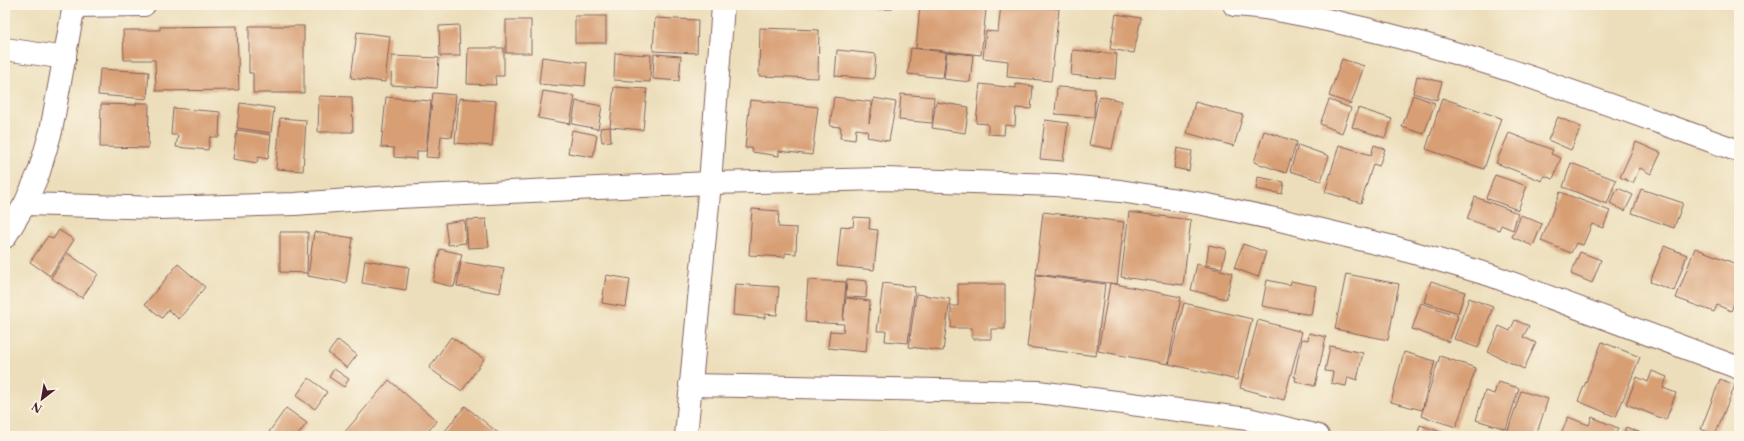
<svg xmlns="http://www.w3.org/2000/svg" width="1744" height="441" font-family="'Libre Caslon Text',serif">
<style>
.building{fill:#d89f75}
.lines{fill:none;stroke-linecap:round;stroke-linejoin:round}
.minor-casing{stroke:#83625d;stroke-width:24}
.minor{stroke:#fff;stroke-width:22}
</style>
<rect width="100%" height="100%" fill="#fcf5e5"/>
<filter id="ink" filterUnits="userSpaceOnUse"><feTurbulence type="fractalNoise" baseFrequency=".025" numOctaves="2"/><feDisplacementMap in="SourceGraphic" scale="8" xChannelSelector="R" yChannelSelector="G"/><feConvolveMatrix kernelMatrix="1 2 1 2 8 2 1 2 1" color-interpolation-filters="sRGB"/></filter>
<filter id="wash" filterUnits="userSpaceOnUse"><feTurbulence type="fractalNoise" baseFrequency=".012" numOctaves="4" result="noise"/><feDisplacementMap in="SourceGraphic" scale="16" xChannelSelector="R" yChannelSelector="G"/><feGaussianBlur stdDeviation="0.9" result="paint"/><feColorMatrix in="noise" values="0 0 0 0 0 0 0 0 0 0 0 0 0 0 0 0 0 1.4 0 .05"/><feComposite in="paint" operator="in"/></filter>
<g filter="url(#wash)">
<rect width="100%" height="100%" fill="#ecdeba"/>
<g id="blocks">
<!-- building -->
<g class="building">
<rect x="873" y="5" width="19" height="4"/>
<polygon points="920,5 940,5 986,10 981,55 916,48"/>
<polygon points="1001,5 1022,5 1059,9 1051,81 1007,77 1008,61 983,58 986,31 998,32"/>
<polygon points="1116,14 1141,18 1134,53 1110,49"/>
<rect x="575" y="16" width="31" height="27"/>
<polygon points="655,18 698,20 697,53 653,51"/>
<rect x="506" y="20" width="25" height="33"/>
<polygon points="459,25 460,56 440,56 439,26"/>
<polygon points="237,26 239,90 156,91 155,60 124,60 123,30 160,30 160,27"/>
<polygon points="249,26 304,26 304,93 253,93 253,73 249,73"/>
<polygon points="760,28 819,30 818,78 759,76"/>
<polygon points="357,32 390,36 385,82 351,78"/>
<polygon points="468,48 504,48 504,76 495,76 496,85 467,84"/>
<polygon points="911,48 946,52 943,78 908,74"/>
<polygon points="837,50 876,54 874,79 835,76"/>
<polygon points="1073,50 1117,54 1115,79 1071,75"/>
<polygon points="947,52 973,55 970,82 944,79"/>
<polygon points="615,53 651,55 650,82 614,80"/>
<polygon points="654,54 681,56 679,81 653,79"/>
<polygon points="392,56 439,58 437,88 391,85"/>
<polygon points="542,57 587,63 585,86 574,85 574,87 539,84"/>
<polygon points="1342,59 1364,66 1351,104 1329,96"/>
<polygon points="100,69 149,72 147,99 98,95"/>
<polygon points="1417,76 1442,82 1437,100 1413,93"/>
<polygon points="980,84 1016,88 1016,84 1033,86 1031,109 1016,108 1015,126 1005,125 1004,135 988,134 988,124 976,123"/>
<polygon points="614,87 647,89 643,130 610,127"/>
<polygon points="1057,87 1095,89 1094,117 1055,114"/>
<polygon points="543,91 575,96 570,124 538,118"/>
<polygon points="433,93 456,95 452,137 441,136 439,158 426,157"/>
<polygon points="901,94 934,97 932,123 899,120"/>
<polygon points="1413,95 1435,103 1424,134 1402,127"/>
<polygon points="319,96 352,97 353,132 318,132"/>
<polygon points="1099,96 1122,101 1112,149 1089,145"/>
<polygon points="386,97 431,101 426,151 417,151 417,159 394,157 394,148 381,147"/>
<polygon points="834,97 871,102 869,123 874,98 896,102 889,141 867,137 868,131 856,129 855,140 840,138 841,127 830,126"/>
<polygon points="459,98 496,101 492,146 455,143"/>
<polygon points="1442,98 1501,118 1484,169 1426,149"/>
<polygon points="750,100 818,107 812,155 779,151 779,156 752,152 752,148 745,148"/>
<polygon points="1329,100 1351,108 1342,133 1320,124"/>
<polygon points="576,101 602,106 598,129 572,124"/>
<polygon points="936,102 969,107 965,133 932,128"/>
<polygon points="1195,102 1243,115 1234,146 1187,133"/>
<polygon points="136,103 149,103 148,148 100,147 101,104 136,105"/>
<polygon points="240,103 274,108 271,133 237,128"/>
<polygon points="173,108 220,112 219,137 210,137 208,150 176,147 178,135 171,135"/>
<polygon points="1358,108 1392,119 1385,138 1352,127"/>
<polygon points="1558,117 1581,127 1571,150 1548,140"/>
<polygon points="280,118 306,120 303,171 276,169"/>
<polygon points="1045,120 1068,123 1063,161 1040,159"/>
<polygon points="610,127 611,141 602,142 600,128"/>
<polygon points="237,130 271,135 268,159 258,157 257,163 233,159"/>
<polygon points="572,130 597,135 593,157 568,153"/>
<polygon points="1264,131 1297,142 1286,173 1254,162"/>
<polygon points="1509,133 1553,150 1551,154 1561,158 1553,179 1544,176 1542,181 1496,163"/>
<polygon points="1636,142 1661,153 1651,174 1640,168 1633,183 1620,177"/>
<polygon points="1298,145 1329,156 1321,181 1290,171"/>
<polygon points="1339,145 1371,155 1374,145 1385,149 1379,166 1373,164 1361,203 1325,192"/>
<polygon points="1177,148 1192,151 1189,171 1174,168"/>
<polygon points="1571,163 1616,180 1607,204 1563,187"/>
<polygon points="1495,175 1527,186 1518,210 1486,198"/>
<polygon points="1258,177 1284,182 1282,194 1256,189"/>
<polygon points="1618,188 1633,195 1625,211 1610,203"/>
<polygon points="1641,189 1683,203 1674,228 1632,213"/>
<polygon points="1560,192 1610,211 1603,228 1592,224 1583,245 1576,243 1571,253 1541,241"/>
<polygon points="1475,197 1518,213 1513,230 1501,225 1499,230 1467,219"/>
<polygon points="752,209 779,211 778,227 797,228 796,254 785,253 785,257 749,255"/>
<polygon points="1043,212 1124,222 1117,284 1036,274"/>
<polygon points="1129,212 1191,220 1183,285 1121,277"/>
<polygon points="1521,215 1542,224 1533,246 1512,237"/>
<polygon points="854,217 870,218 869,229 878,230 874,270 837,266 841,226 853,227"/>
<polygon points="486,219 489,247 468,248 466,220"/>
<polygon points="464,220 466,243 448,245 445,223"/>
<polygon points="59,230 74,240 50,276 30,262 48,236 53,239"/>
<polygon points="280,232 308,232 307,273 280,272"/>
<polygon points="314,232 353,238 346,283 308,276"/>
<polygon points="1243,244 1266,252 1258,277 1234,268"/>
<polygon points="1209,245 1226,249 1222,268 1206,265"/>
<polygon points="1664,246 1687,255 1674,291 1650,282"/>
<polygon points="1695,248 1739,265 1739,291 1731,311 1717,305 1714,312 1676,298"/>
<polygon points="440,249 462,254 454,287 433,282"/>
<polygon points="1580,252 1601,260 1592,283 1571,274"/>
<polygon points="67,253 98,274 82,298 51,278"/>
<polygon points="365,260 409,267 406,290 362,283"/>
<polygon points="461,262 504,269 500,293 457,286"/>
<polygon points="178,264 205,287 179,319 168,310 162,318 145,304"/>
<polygon points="1197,264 1232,273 1226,299 1191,290"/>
<polygon points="1346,274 1399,284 1388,340 1335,329"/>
<polygon points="606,275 630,279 626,307 602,303"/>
<polygon points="1036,275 1105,284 1096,356 1027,347"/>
<polygon points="847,279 867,281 866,298 846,297"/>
<polygon points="808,280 846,282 843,320 846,298 870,301 866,352 828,348 830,331 843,332 844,324 805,322"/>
<polygon points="1267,280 1290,285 1291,281 1316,286 1311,315 1262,306"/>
<polygon points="1431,281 1465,292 1458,313 1424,302"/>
<polygon points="883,283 915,287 908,343 885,341 886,331 877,331"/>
<polygon points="1110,283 1181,297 1168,364 1098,351"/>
<polygon points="735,284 779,287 777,315 765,314 765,318 733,315"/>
<polygon points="958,284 1005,284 1005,329 991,329 991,339 972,339 972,328 951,328 951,306 958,306"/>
<polygon points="916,294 950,299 943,351 909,347"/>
<polygon points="1469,298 1493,307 1478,348 1454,339"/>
<polygon points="1184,303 1252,319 1237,380 1169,364"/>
<polygon points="1421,303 1458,316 1449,342 1412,329"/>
<polygon points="1258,320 1302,332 1284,400 1240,388"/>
<polygon points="1515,320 1529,326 1523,337 1536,343 1524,369 1488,352 1499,326 1510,331"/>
<polygon points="1309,333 1326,337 1315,386 1295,381 1296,377 1294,377 1302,339 1308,340"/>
<polygon points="451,337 484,359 462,391 429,368"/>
<polygon points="338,340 357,355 347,368 328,353"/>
<polygon points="1602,342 1640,357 1616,417 1578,401"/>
<polygon points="1330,346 1363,353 1357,380 1348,377 1346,386 1331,383 1333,372 1325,371"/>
<polygon points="1404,352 1435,361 1422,410 1391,402"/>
<polygon points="1440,356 1476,368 1456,427 1421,416"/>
<polygon points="334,369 349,379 344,387 329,377"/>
<polygon points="1652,371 1667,377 1663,388 1676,393 1666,420 1626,404 1637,377 1648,382"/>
<polygon points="309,378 327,392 315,409 296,396"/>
<polygon points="1720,379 1735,385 1715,435 1701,429"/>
<polygon points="389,380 437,421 424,436 348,436 344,433"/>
<polygon points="1498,382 1519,388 1506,429 1476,420 1485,391 1494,394"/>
<polygon points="1521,391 1548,399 1536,436 1506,436"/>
<polygon points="465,406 502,436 441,436"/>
<polygon points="286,408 307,423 297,436 275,436 269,432"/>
<polygon points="1568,417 1589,425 1592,417 1618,428 1615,436 1560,436"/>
<polygon points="1420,425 1453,436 1417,436"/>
<polygon points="1626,427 1649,436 1623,436"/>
</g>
</g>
</g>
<g filter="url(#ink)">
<use href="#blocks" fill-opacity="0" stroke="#83625d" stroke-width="1"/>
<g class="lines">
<!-- minor casing -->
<g class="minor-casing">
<g id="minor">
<path d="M1234,5C1272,7 1308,16 1345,24C1479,54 1609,105 1739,151"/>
<polyline points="74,6 144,5"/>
<polyline points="5,49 65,58"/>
<polyline points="25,204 160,208 295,204 376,198 710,183 884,179 1056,185 1120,191 1203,204 1280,220 1397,248 1490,275 1739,368"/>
<polyline points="5,237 25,204 39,172 51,131 74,5"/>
<polyline points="690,385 1038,392 1248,419 1318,436"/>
<polyline points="686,436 710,183 723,5"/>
</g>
</g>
<!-- minor -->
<use href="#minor" class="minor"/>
</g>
</g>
<!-- margin -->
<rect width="1744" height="441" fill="none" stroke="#fcf5e5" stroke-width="20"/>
<!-- north arrow -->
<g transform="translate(42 399) rotate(211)" stroke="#fcf5e5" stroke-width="3" paint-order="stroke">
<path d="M0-3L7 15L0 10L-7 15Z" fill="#4a1f2b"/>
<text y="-6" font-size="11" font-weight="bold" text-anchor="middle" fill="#4a1f2b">N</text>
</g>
</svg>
